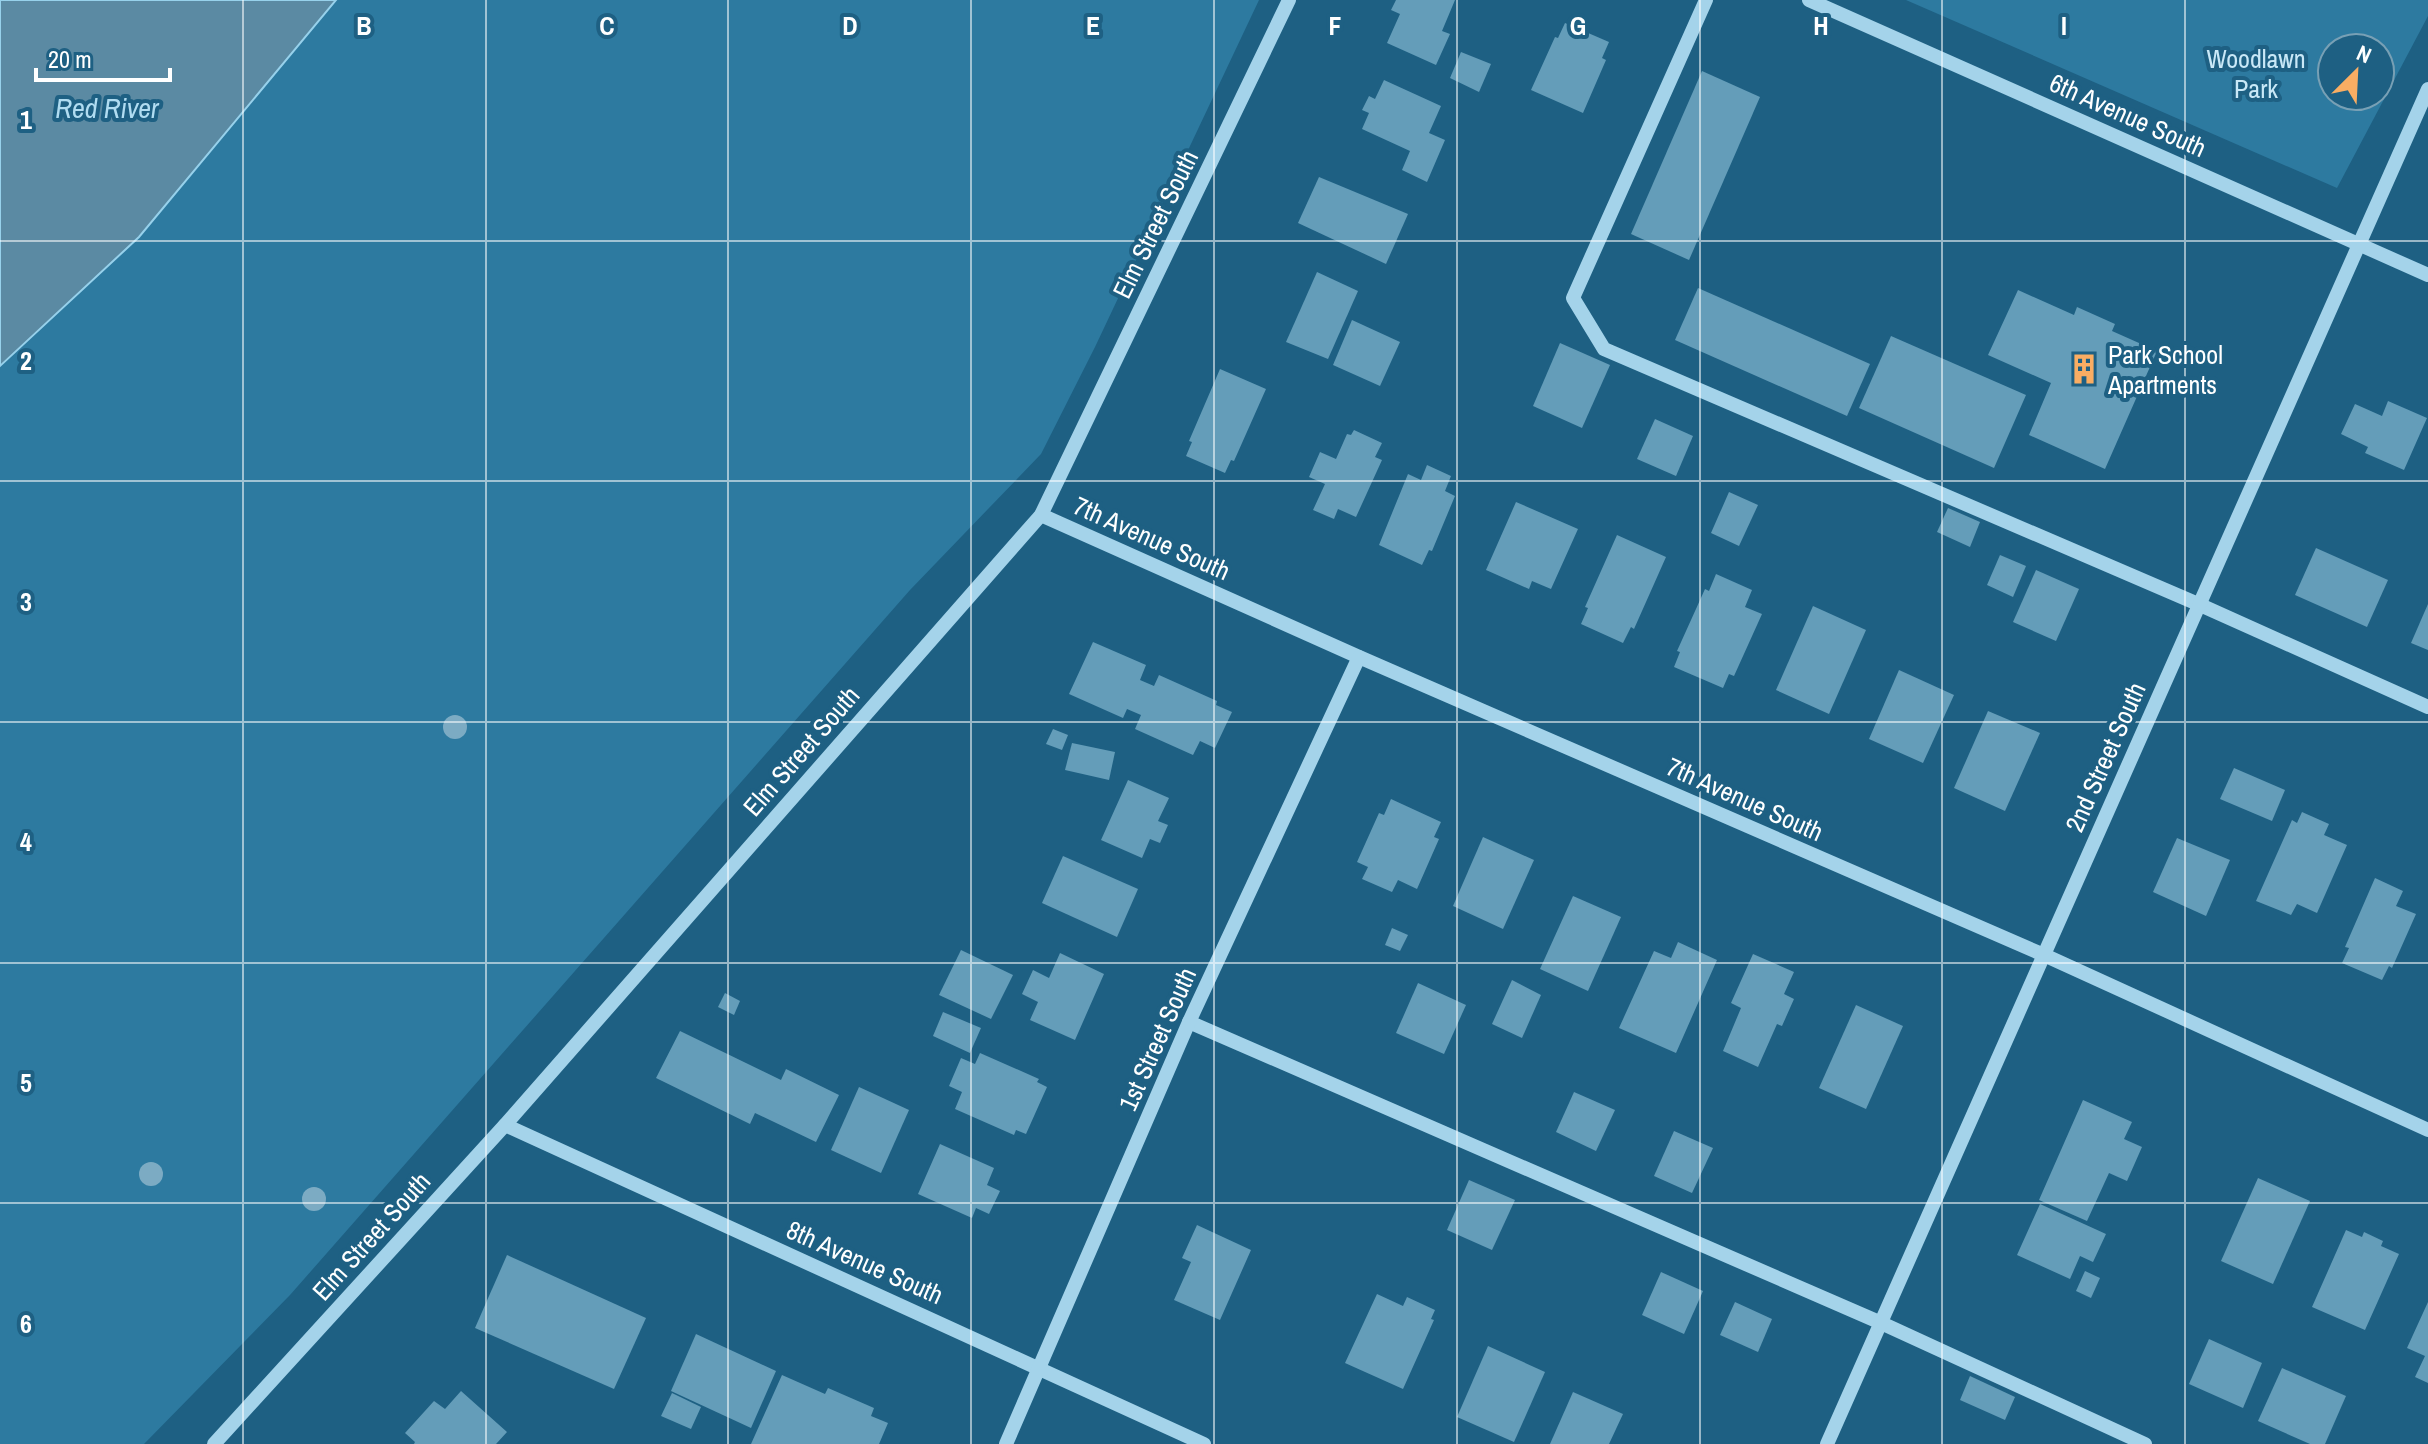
<svg xmlns="http://www.w3.org/2000/svg" width="2428" height="1444" font-family="'Archivo Narrow',sans-serif">
<style>
.green{fill:#2d7aa0;fill-rule:evenodd}
.water{fill:#5b8aa3;stroke:#97d1eb;stroke-width:2}
.building{fill:#649db9}
.lines{fill:none;stroke-linecap:round;stroke-linejoin:round}
.minor{stroke:#a4d3ea;stroke-width:14}
.tree{fill:#7cabc3}
.grid{fill:none;stroke:#fff;stroke-width:2;stroke-opacity:0.55}
.labels{text-anchor:middle;dominant-baseline:central;stroke-width:8;stroke-linejoin:round;paint-order:stroke}
.park-label{font-size:26px;fill:#c9e8f7;stroke:#1e6083}
.street-label{font-size:26px;fill:#fff;stroke:#1e6083}
.poi-label{font-size:26px;fill:#fff;stroke:#1e6083;text-anchor:start}
.water-label{font-size:28px;font-style:italic;fill:#b0dcf1;stroke:#1e6083}
.grid-label{font-size:26px;text-anchor:middle;font-weight:bold;fill:#fff;stroke:#1e6083;stroke-width:8;stroke-linejoin:round;paint-order:stroke}
</style>
<rect width="100%" height="100%" fill="#1e6083"/>
<!-- green -->
<g class="green">
<polygon points="336,0 1259,0 1095,347 1041,454 910,590 290,1295 144,1444 0,1444 0,366 139,237"/>
<path d="M1906,0H2428V16L2337,188ZM2332,48H2380V96H2332Z"/>
</g>
<!-- water -->
<polygon class="water" points="0,0 336,0 139,237 0,366"/>
<!-- building -->
<g class="building">
<polygon points="1396,0 1455,0 1442,31 1450,34 1436,65 1387,43 1400,14 1391,10"/>
<polygon points="1565,23 1609,42 1602,58 1606,60 1583,113 1531,90 1555,37 1558,38"/>
<polygon points="1461,52 1491,64 1479,92 1450,78"/>
<polygon points="1702,71 1760,97 1689,260 1631,234"/>
<polygon points="1384,80 1441,106 1429,133 1445,140 1427,182 1402,170 1410,151 1362,129 1369,113 1362,110 1369,96 1375,99"/>
<polygon points="1319,177 1408,214 1386,264 1298,223"/>
<polygon points="1317,272 1358,291 1328,359 1286,342"/>
<polygon points="1698,288 1870,364 1847,416 1675,340"/>
<polygon points="2018,290 2074,315 2077,307 2115,324 2112,331 2157,351 2105,469 2029,435 2051,383 1988,355"/>
<polygon points="1352,320 1400,342 1380,386 1333,365"/>
<polygon points="1891,336 2026,395 1994,468 1859,408"/>
<polygon points="1560,343 1610,365 1582,428 1533,406"/>
<polygon points="1220,369 1266,389 1234,461 1231,460 1225,473 1186,456 1192,442 1189,441"/>
<polygon points="2388,401 2427,418 2404,470 2365,453 2368,447 2341,434 2355,404 2382,416"/>
<polygon points="1655,419 1693,436 1676,476 1637,459"/>
<polygon points="1354,430 1382,443 1375,457 1382,460 1356,517 1338,509 1334,519 1313,510 1325,484 1309,477 1320,452 1336,459 1347,434 1351,435"/>
<polygon points="1427,465 1451,476 1445,491 1455,496 1432,551 1429,550 1422,565 1379,545 1408,474 1421,480"/>
<polygon points="1729,492 1758,505 1739,546 1711,533"/>
<polygon points="1516,502 1578,529 1551,589 1532,581 1529,589 1486,570"/>
<polygon points="1948,508 1980,522 1970,547 1937,532"/>
<polygon points="1617,535 1666,557 1634,629 1631,627 1623,643 1581,624 1588,608 1585,607"/>
<polygon points="2316,548 2388,580 2367,627 2295,595"/>
<polygon points="2000,555 2026,566 2013,597 1987,585"/>
<polygon points="2036,570 2079,589 2056,641 2013,622"/>
<polygon points="1716,574 1752,590 1745,607 1762,614 1734,676 1729,674 1723,688 1674,667 1680,652 1677,651 1705,589 1709,591"/>
<polygon points="2428,604 2428,650 2411,643"/>
<polygon points="1813,606 1866,630 1829,714 1776,690"/>
<polygon points="1093,642 1146,665 1140,680 1154,686 1159,675 1217,701 1216,705 1232,712 1215,748 1200,741 1193,755 1135,729 1141,715 1127,709 1123,718 1069,694"/>
<polygon points="1899,670 1954,695 1923,763 1869,739"/>
<polygon points="1988,711 2040,733 2005,811 1954,788"/>
<polygon points="1053,729 1068,735 1062,750 1046,744"/>
<polygon points="1072,743 1115,752 1109,780 1065,770"/>
<polygon points="2234,768 2285,790 2272,821 2220,799"/>
<polygon points="1128,780 1169,798 1158,821 1168,825 1160,843 1150,839 1142,858 1101,840"/>
<polygon points="1391,799 1441,822 1434,837 1439,839 1417,889 1398,880 1392,892 1362,879 1368,867 1357,862 1379,813 1384,815"/>
<polygon points="2302,812 2329,824 2324,835 2347,845 2317,913 2297,904 2291,915 2256,901 2292,820 2297,823"/>
<polygon points="1483,837 1534,860 1503,929 1453,906"/>
<polygon points="2177,838 2230,860 2206,916 2153,892"/>
<polygon points="1063,856 1138,889 1117,937 1042,903"/>
<polygon points="2375,878 2403,891 2396,906 2416,914 2392,968 2389,966 2382,980 2342,963 2349,948 2345,947"/>
<polygon points="1573,896 1621,917 1588,991 1540,969"/>
<polygon points="1392,928 1408,935 1400,951 1385,945"/>
<polygon points="1678,942 1717,960 1676,1053 1619,1028 1654,951 1671,958"/>
<polygon points="961,950 1013,975 991,1019 939,995"/>
<polygon points="1060,953 1104,974 1075,1040 1030,1020 1038,1002 1022,994 1033,970 1049,978"/>
<polygon points="1753,954 1794,972 1784,994 1794,999 1782,1026 1777,1024 1758,1067 1723,1051 1741,1008 1731,1003"/>
<polygon points="1512,980 1541,995 1522,1038 1492,1024"/>
<polygon points="1418,983 1466,1005 1444,1054 1396,1033"/>
<polygon points="725,993 740,1001 734,1015 718,1007"/>
<polygon points="1856,1005 1903,1026 1866,1109 1819,1088"/>
<polygon points="943,1012 981,1028 970,1053 933,1036"/>
<polygon points="680,1031 781,1080 786,1069 839,1095 816,1142 755,1113 750,1124 656,1078"/>
<polygon points="980,1053 1039,1079 1037,1082 1047,1087 1026,1134 1016,1130 1014,1135 955,1109 962,1092 949,1086 961,1058 975,1064"/>
<polygon points="859,1087 909,1110 881,1173 831,1150"/>
<polygon points="1574,1092 1615,1110 1596,1151 1556,1132"/>
<polygon points="2083,1100 2132,1122 2124,1139 2142,1147 2127,1181 2109,1173 2087,1221 2039,1200"/>
<polygon points="1674,1131 1713,1148 1692,1193 1654,1176"/>
<polygon points="940,1144 994,1168 987,1185 1000,1191 989,1214 976,1208 972,1218 918,1194"/>
<polygon points="2258,1178 2310,1201 2273,1284 2221,1261"/>
<polygon points="1469,1180 1515,1200 1492,1250 1447,1230"/>
<polygon points="2040,1204 2106,1234 2093,1262 2080,1256 2070,1279 2017,1255"/>
<polygon points="1197,1225 1251,1250 1220,1320 1174,1300 1191,1262 1182,1258"/>
<polygon points="2346,1230 2362,1237 2364,1232 2383,1241 2381,1246 2399,1254 2365,1330 2312,1307"/>
<polygon points="507,1255 646,1318 614,1389 475,1328"/>
<polygon points="2085,1271 2100,1278 2091,1298 2076,1291"/>
<polygon points="1661,1272 1703,1291 1684,1334 1642,1315"/>
<polygon points="1377,1294 1403,1306 1407,1297 1435,1310 1431,1319 1434,1320 1403,1389 1345,1363"/>
<polygon points="1735,1302 1772,1319 1758,1352 1720,1335"/>
<polygon points="2428,1302 2428,1383 2415,1377 2425,1356 2407,1348"/>
<polygon points="696,1334 776,1371 751,1428 671,1391"/>
<polygon points="2209,1339 2262,1363 2243,1408 2189,1384"/>
<polygon points="1488,1346 1545,1372 1514,1442 1457,1417"/>
<polygon points="2282,1368 2346,1396 2325,1444 2310,1444 2258,1421"/>
<polygon points="782,1375 825,1394 828,1388 874,1408 871,1416 888,1423 879,1444 751,1444"/>
<polygon points="1970,1376 2015,1397 2005,1420 1960,1400"/>
<polygon points="461,1391 507,1432 496,1444 414,1444 415,1442 405,1433 434,1401 445,1409"/>
<polygon points="1573,1392 1623,1414 1609,1444 1550,1444"/>
<polygon points="672,1393 701,1407 691,1429 661,1416"/>
</g>
<g class="lines">
<!-- minor -->
<g class="minor">
<polyline points="1706,0 1573,298 1604,349 2198,604 2428,707"/>
<polyline points="1809,0 2428,275"/>
<polyline points="1041,515 1359,657 2044,955 2428,1130"/>
<polyline points="1189,1022 1879,1322 2145,1444"/>
<polyline points="505,1125 1204,1444"/>
<polyline points="214,1444 505,1125 1041,515 1289,0"/>
<polyline points="1006,1444 1189,1022 1359,657"/>
<polyline points="1827,1444 2428,89"/>
</g>
</g>
<!-- trees -->
<g class="tree">
<circle cx="455" cy="727" r="12"/>
<circle cx="151" cy="1174" r="12"/>
<circle cx="314" cy="1199" r="12"/>
</g>
<!-- grid -->
<path class="grid" d="M243,0V1444M486,0V1444M728,0V1444M971,0V1444M1214,0V1444M1457,0V1444M1700,0V1444M1942,0V1444M2185,0V1444M0,241H2428M0,481H2428M0,722H2428M0,963H2428M0,1203H2428"/>
<!-- icons -->
<defs>
<g id="building-bare" transform="scale(2.4)"><path d="M-4-6H4V6H1V3H-1V6H-4ZM-2.5-4.3h1.7v1.8h-1.7ZM.8-4.3h1.7v1.8H.8ZM-2.5-1h1.7V.8h-1.7ZM.8-1h1.7V.8H.8Z" fill="#f9ad63" stroke="#1e6083" stroke-width="2.5" paint-order="stroke"/></g>
</defs>
<g fill-rule="evenodd">
<use href="#building-bare" x="2084" y="369"/>
</g>
<g class="labels">
<!-- park labels -->
<g class="park-label">
<text x="2256" y="58">Woodlawn<tspan x="2256" dy="30">Park</tspan></text>
</g>
<!-- street labels -->
<g class="street-label">
<text transform="translate(2128 115) rotate(24)">6th Avenue South</text>
<text transform="translate(1155 224) rotate(-64)">Elm Street South</text>
<text transform="translate(1152 538) rotate(24)">7th Avenue South</text>
<text transform="translate(801 751) rotate(-49)">Elm Street South</text>
<text transform="translate(2105 757) rotate(-66)">2nd Street South</text>
<text transform="translate(1745 799) rotate(24)">7th Avenue South</text>
<text transform="translate(1157 1039) rotate(-66)">1st Street South</text>
<text transform="translate(371 1236) rotate(-48)">Elm Street South</text>
<text transform="translate(865 1262) rotate(24)">8th Avenue South</text>
</g>
<!-- poi labels -->
<g class="poi-label">
<text x="2108" y="354">Park School<tspan x="2108" dy="30">Apartments</tspan></text>
</g>
<!-- water labels -->
<g class="water-label">
<text x="107" y="108">Red River</text>
</g>
</g>
<g class="grid-label">
<text x="364" y="35">B</text>
<text x="607" y="35">C</text>
<text x="850" y="35">D</text>
<text x="1093" y="35">E</text>
<text x="1335" y="35">F</text>
<text x="1578" y="35">G</text>
<text x="1821" y="35">H</text>
<text x="2064" y="35">I</text>
<text x="26" y="129">1</text>
<text x="26" y="370">2</text>
<text x="26" y="611">3</text>
<text x="26" y="851">4</text>
<text x="26" y="1092">5</text>
<text x="26" y="1333">6</text>
</g>
<!-- north arrow -->
<g transform="translate(2356 72) rotate(24)"><circle r="38" fill="#1e6083" stroke="#78a0b5" stroke-width="2"/>
<path d="M0-6L14 30L0 20L-14 30Z" fill="#f9ad63"/>
<text y="-12" font-size="22" font-weight="bold" text-anchor="middle" fill="#ffffff">N</text>
</g>
<!-- scale -->
<path d="M36 68v12h134v-12" fill="none" stroke="#ffffff" stroke-width="4"/>
<text x="48" y="68" font-size="24" fill="#ffffff" stroke="#1e6083" stroke-width="6" paint-order="stroke">20 m</text>
</svg>
